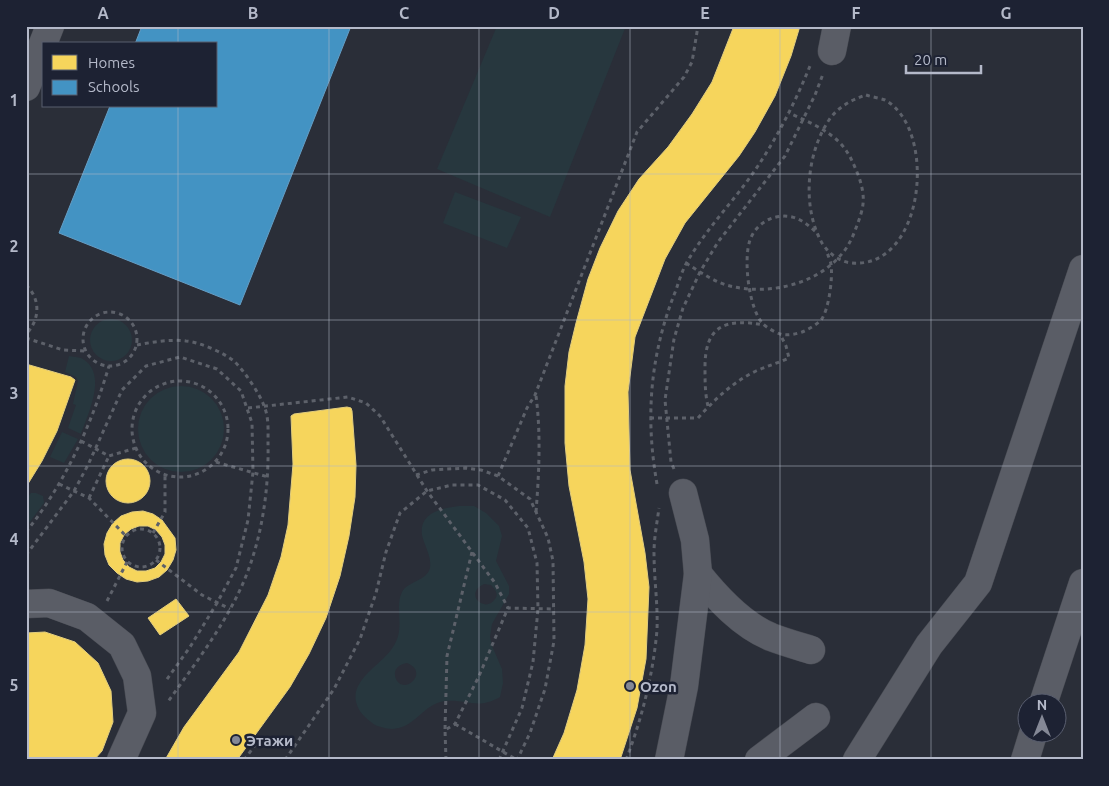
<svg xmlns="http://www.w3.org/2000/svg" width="1109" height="786" font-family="Ubuntu,sans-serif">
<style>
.green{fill:#27373e;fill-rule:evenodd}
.homes{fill:#f6d55c;stroke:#e2cd7d;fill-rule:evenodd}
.schools{fill:#4393c3;stroke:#659ec5}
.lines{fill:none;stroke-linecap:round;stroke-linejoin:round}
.minor-casing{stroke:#464951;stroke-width:29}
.path{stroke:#5d616a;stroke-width:3;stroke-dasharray:4 4;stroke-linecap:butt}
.minor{stroke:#5a5d66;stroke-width:28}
.grid{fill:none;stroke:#b4b9c9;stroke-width:1;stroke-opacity:0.55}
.poi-dot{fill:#848896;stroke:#1d2233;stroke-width:2}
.labels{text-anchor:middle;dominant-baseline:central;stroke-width:5;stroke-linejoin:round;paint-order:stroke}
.poi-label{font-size:15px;font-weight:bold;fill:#b4b9c9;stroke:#1d2233;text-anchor:start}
.neatline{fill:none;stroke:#b4b9c9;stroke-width:2}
.grid-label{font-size:16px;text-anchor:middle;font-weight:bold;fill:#b4b9c9}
</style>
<rect width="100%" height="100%" fill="#2a2e38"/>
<!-- green -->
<g class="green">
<polygon points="497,26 626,26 550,217 437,169"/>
<polygon points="455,192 521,217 507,248 443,223"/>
<circle cx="111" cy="340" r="21"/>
<path d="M69,356C73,357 78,357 81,358C109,372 88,414 81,434L68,428L76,405L73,404L78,381L76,377L65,372Z"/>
<circle cx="181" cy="429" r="43"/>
<polygon points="62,432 78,439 64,463 50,457"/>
<polygon points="31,493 36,493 43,496 44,503 26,527 26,499"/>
<path d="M459,506H474L486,513L499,526L502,536L496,561L509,586V594L492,624L490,637L492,646L502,669L503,683L500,697C478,710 467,699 445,701C420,704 412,737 381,727C377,726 374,725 371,722C366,718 359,712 357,705C348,680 382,665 393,647C406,628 394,608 402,592C408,581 427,581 430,568C432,557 424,545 422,535C419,512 443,508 459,506ZM484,584L491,585C495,589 499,594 495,599C485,614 463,594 484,584ZM407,663C430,672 404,696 396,679C392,670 399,664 407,663Z"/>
</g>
<!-- homes -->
<g class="homes">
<polygon points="734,26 800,26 791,56 775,96 755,132 739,156 685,223 665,259 635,337 628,392 630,470 645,553 649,587 646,659 637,708 620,760 552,760 564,733 577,690 585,645 588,599 584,562 569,486 565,443 565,386 569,352 576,323 588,279 600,248 618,211 639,179 668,147 692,114 712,82"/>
<polygon points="26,364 71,377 75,380 57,431 42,461 26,487"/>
<polygon points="347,407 351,408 352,411 356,465 355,497 349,536 340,576 326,618 309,654 290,687 237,760 165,760 184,727 239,652 268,595 281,557 288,525 293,464 291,416 294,414"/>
<circle cx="128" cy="481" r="22"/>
<path d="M143,511L153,514L162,520L175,538L176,550L173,560L167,570L159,577L148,581L137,582L126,579L117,573L109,565L105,555L104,544L107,533L113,523L121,516L132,512ZM139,526H148L156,530L162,537L165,545V554L161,562L155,568L146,571H137L129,567L123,560L120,552V543L124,535L131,529Z"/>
<polygon points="176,599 189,616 160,635 148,618"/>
<polygon points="45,632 75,642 98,663 111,691 113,722 102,751 94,760 26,760 26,633"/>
</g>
<!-- schools -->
<polygon class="schools" points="142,26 351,26 240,305 59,233 110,106 216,106 216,44 135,44"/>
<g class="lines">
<!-- minor casing -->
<g class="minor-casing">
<g id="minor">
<polyline points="832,51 837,26"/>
<polyline points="26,87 50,26"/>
<path d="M698,574C718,599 742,625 771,637C784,642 798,646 811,650"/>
<polyline points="26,604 49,603 87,617 122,645 137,676 142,713 121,760"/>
<polyline points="1043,704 1083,583"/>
<polyline points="669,760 684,686 698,574 695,540 683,493"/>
<polyline points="759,760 816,717"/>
<polyline points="857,760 929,645 978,583 1083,269"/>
<polyline points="1025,760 1033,734"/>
</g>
</g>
<!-- path -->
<g class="path">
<path d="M866,95C872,97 879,98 885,100C938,129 925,269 852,263C840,262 829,254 822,243C802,208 806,154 829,120C838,107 851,100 866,95Z"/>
<path d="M815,231C808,225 801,219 792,217C774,213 756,223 750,240C743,260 749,309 763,324C766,327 776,333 780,334C787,336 796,334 802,332C809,329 816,325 821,320C829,310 833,277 831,264C830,260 828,255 826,250"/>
<path d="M686,263C700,272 714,282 730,286C766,295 813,286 839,257C847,249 852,239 856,228C864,207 866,199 859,177C854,165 850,154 841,144C828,130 807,121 789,113"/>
<path d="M26,285C41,299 40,320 26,334"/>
<circle cx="110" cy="339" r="27"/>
<polyline points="26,338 63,350 85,351"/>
<path d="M137,345C153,342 170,339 186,341C199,342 225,353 235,362C244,371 260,394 264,406C269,417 268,431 268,443C269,490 262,538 244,581C225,625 195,664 167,703"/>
<circle cx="180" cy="429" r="48"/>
<path d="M536,396C541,433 539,474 536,512"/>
<path d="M708,406C705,394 705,381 705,367C705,325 726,318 764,325"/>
<polyline points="248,408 348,397 366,403 380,416 427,491 495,583 508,608"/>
<path d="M650,418H698C715,399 733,382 756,371C767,366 778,363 789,358L786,346L780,334"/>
<polyline points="81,441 109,456 136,448"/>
<polyline points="216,462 268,477"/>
<polyline points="674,469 671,462 665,400 674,339 683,308 700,272 718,242 785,156 815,95 823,74"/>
<polyline points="416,475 432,470 466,468 481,470 498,476 530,499 548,538 553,561 554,641 545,689 530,733 517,760"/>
<polyline points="498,476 527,408 535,395 637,132 684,77 692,62 698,26"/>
<polyline points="59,484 89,498 126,536"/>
<path d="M657,484C645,417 650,354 676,290C679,281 682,271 687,262C705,231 730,205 751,176C775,142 794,105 810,66"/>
<polyline points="89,498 109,456"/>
<circle cx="141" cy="548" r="19"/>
<path d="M26,532C65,483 91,426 109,366"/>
<polyline points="153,533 165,512 165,475"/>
<polyline points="26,555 74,491 88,465 122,390 146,366 180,357 217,369 241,391 252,423 253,472 248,520 236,568 217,603 190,647 165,682"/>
<polyline points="156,560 202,595 230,609"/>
<polyline points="107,601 127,562"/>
<polyline points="455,724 517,760"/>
<polyline points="445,729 447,656 472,552"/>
<polyline points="244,760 256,744"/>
<polyline points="285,760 334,689 360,639 376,593 386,552 400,513 427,491 452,485 478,485 505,500 528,528 537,563 538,609 533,662 522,708 499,760"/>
<polyline points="446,760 445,730 455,724 479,676 508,608 555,609"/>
<path d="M626,760C642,718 653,675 657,630C658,604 654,579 654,553C654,538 657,523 659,508"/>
</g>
<!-- minor -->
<use href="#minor" class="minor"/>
</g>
<!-- grid -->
<path class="grid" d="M178,26V44M329,26V760M479,26V760M630,26V760M780,26V760M931,26V760M178,106V760M26,174H1083M26,320H1083M26,466H1083M26,612H1083"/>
<!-- markers -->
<g class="poi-dot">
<circle cx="630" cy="686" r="5"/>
<circle cx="236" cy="740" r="5"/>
</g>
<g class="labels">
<!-- poi labels -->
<g class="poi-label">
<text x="640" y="686">Ozon</text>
<text x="246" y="740">Этажи</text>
</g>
</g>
<!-- border -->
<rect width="1109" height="786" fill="none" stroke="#1d2233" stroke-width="55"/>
<!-- legend -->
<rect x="42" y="42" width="175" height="65" fill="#1d2233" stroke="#595e6f"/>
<rect x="52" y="55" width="25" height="15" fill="#f6d55c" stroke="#595e6f"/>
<text x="88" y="68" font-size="15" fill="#b4b9c9">Homes</text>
<rect x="52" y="80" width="25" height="15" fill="#4393c3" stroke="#595e6f"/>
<text x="88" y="92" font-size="15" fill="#b4b9c9">Schools</text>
<!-- north arrow -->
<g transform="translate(1042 718)"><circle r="24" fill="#1d2233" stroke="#595e6f"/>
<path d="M0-4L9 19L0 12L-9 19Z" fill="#848896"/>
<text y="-8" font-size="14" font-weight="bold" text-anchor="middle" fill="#b4b9c9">N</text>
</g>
<!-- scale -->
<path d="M906 65v8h75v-8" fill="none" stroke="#b4b9c9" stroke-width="2.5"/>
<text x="914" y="65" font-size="15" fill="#b4b9c9" stroke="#1d2233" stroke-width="4" paint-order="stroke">20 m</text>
<rect x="28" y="28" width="1054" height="730" class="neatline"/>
<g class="grid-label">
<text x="103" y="19">A</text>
<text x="253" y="19">B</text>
<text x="404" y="19">C</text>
<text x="554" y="19">D</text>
<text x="705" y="19">E</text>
<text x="856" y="19">F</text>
<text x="1006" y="19">G</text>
<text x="14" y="106">1</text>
<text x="14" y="252">2</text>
<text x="14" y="399">3</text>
<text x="14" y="545">4</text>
<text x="14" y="691">5</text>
</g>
</svg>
